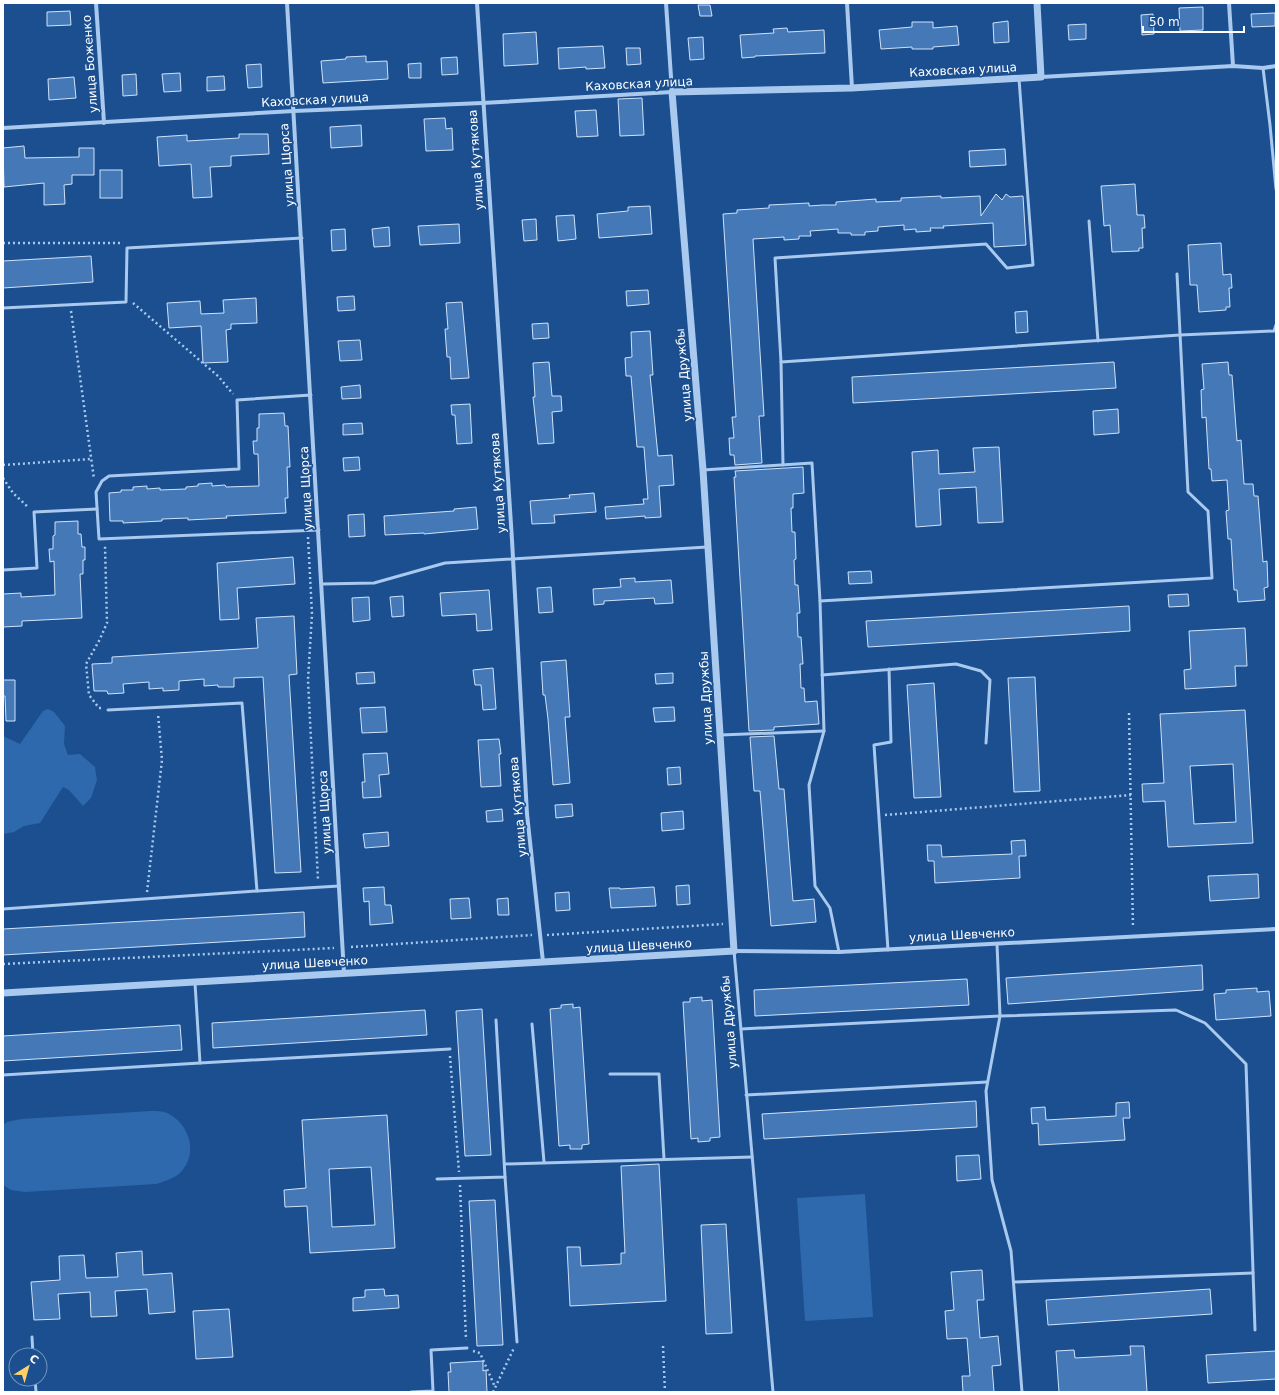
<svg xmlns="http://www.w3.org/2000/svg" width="1279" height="1395" font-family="'DejaVu Sans',sans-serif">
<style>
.green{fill:#2e69ad}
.building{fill:#4478b7;stroke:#cfe3fa;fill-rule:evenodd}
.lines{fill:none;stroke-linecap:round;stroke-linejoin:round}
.path{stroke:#a9c9ee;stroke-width:2.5;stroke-dasharray:2 3;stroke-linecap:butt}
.service{stroke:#a9c9ee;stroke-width:3}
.minor{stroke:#a9c9ee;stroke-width:4}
.tertiary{stroke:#a9c9ee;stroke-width:7}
.labels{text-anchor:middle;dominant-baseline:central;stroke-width:3.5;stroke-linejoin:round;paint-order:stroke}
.street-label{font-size:12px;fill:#fff;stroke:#1b4f8f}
</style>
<rect width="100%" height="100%" fill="#1b4f8f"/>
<!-- green -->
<g class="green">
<polygon points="48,709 54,712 65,726 64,744 68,755 80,754 95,767 97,780 91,798 83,806 69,790 63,787 40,823 24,826 14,832 3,834 3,736 20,744 43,711"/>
<path d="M151,1111C156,1111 162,1111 167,1113C189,1123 199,1153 181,1172C174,1179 165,1181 156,1184L25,1192L11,1190L3,1185V1125L7,1122L21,1119Z"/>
<polygon points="865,1194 873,1317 805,1321 797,1198"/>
</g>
<!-- building -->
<g class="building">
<polygon points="698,5 710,5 712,16 700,16"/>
<polygon points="1203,7 1203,30 1180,31 1179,8"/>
<polygon points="70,11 71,25 47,26 47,12"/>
<polygon points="1275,13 1275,26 1252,27 1251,14"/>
<polygon points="1153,14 1154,34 1142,35 1141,15"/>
<polygon points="1008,21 1009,42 994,43 993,23"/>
<polygon points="912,22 933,22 933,28 957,26 959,45 933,47 933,49 912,49 912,47 881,49 879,30 912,27"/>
<polygon points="1086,24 1086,39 1069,40 1068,25"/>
<polygon points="787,28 788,32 824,30 825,53 755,56 755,57 742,58 740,35 774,33 773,29"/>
<polygon points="536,32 538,64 504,66 503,34"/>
<polygon points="703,37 704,59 690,60 688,38"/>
<polygon points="603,46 605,68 586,69 586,67 559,69 558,48"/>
<polygon points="626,48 640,48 641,64 627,65"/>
<polygon points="366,56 366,62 387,61 388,79 323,83 321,61 346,59 346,57"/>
<polygon points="457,57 458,74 442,75 441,58"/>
<polygon points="421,63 421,78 409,78 408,64"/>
<polygon points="261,64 262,87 248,88 246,65"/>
<polygon points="180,73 181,91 164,92 162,74"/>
<polygon points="136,74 137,95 123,96 122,75"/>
<polygon points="224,76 225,90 207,91 207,77"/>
<polygon points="74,77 76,98 49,100 48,79"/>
<polygon points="642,98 644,135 620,136 618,99"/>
<polygon points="596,110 598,136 577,137 575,111"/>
<polygon points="445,118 446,129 452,128 453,150 426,151 424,119"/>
<polygon points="361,125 362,146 331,148 330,127"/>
<polygon points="239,134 268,134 269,154 231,156 231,166 210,167 212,197 193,198 191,164 159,166 157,137 187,135 187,141 239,138"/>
<polygon points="24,146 25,158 79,157 79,148 94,148 94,175 72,175 72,184 64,185 65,204 44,205 44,183 4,187 3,148"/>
<polygon points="1005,149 1006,165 970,167 969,151"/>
<rect x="100" y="170" width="22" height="28"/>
<polygon points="1135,184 1137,215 1144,215 1145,228 1142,228 1143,248 1139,248 1139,251 1112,252 1110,225 1104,226 1101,186"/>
<polygon points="996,194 1002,200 1006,194 1010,197 1023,196 1026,245 994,247 993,223 943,226 944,228 930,228 931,231 916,232 916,229 904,230 904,225 878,227 878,231 865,232 865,235 851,235 851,233 838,233 838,229 810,231 811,236 799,236 799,239 784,240 784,237 753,239 764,416 759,416 762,463 735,465 734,455 730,455 729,438 734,438 732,417 736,417 723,214 737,213 737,210 769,208 769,205 809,203 809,206 823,205 836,205 836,202 876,199 876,202 901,201 901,198 941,196 941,198 980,196 981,216"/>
<polygon points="650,206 652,234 599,238 597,214 628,211 628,207"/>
<polygon points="574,215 576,239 558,241 556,216"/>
<polygon points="536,219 537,240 524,241 522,220"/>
<polygon points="459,224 460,243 420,245 418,226"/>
<polygon points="389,227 390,246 374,247 372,229"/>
<polygon points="345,229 346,250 332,251 331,230"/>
<polygon points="1221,243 1223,275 1231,274 1232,288 1229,288 1230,307 1226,307 1226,310 1199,312 1197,285 1190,285 1188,245"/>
<polygon points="91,256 93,282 3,288 3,261"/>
<polygon points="648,290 649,304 627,306 626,291"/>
<polygon points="354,296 355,310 338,311 337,297"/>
<polygon points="256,298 257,323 231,324 231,329 226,330 228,362 203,363 201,326 169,328 167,303 200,301 201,314 224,313 223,300"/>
<polygon points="462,302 469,378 451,379 450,357 447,357 445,329 448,329 446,303"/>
<polygon points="1027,311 1028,332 1016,333 1015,312"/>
<polygon points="548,323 549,338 533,339 532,324"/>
<polygon points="650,331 653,375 650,375 658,456 672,455 674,485 659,486 661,517 645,518 645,516 606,519 605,507 644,504 643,499 648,499 644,447 637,447 631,376 626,376 625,358 632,357 631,332"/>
<polygon points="360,340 362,360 340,361 338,341"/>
<polygon points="549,362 552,396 561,396 562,411 552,412 554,443 538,444 533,397 535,397 533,363"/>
<polygon points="1114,362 1116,388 853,403 852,377"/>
<polygon points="1228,362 1229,375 1232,375 1237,441 1241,440 1244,484 1253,484 1254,496 1258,496 1263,562 1267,561 1268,587 1264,588 1265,600 1238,602 1237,590 1234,590 1231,539 1228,539 1226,511 1229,510 1227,480 1212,481 1211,469 1209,469 1206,417 1202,418 1201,390 1204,389 1202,364"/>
<polygon points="360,385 361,398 342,399 341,387"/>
<polygon points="470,404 472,443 457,444 455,415 452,415 451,405"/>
<polygon points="1118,409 1119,433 1094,435 1093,411"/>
<polygon points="284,413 285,426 288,426 290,467 287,467 288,498 285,498 286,513 226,516 227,518 188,520 188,518 162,519 162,521 123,523 123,521 110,521 109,493 121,492 121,490 133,490 133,487 147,486 147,489 160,488 160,490 186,489 186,487 198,486 198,484 212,483 212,486 225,485 226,487 259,486 258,454 254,454 253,441 257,441 257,428 259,428 259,414"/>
<polygon points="362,423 363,434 343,435 343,424"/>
<polygon points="999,447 1003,522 978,523 976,487 939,489 941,525 916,527 912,452 938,450 939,474 975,472 973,448"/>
<polygon points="359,457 360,470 344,471 343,458"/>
<polygon points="803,467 804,493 793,494 793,508 791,508 792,532 795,532 796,559 794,560 795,585 798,585 800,613 797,613 798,637 801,637 803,664 800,664 801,688 804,688 805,702 817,701 819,724 774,727 774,730 749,731 734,477 736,477 735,471"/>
<polygon points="594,493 596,512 554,515 555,523 532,524 530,501 570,498 569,495"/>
<polygon points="476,507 478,529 424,534 424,533 385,535 384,516 454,511 454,509"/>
<polygon points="364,514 365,536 349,537 348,515"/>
<polygon points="78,521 78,534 81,534 82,547 85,547 85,560 83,560 83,574 80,574 82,618 22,621 22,626 3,627 3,594 21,593 21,597 55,595 54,561 50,562 49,549 53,549 53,536 55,535 55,522"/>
<polygon points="293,557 295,584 237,588 239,619 220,620 217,563"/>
<polygon points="871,571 872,583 849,584 848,572"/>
<polygon points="635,578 635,582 671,580 673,603 655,604 654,598 604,601 604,604 594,605 593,589 621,587 620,579"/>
<polygon points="551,587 553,612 539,613 537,588"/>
<polygon points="489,590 492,630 477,631 476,614 442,616 440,593"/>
<polygon points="1188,594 1189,606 1169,607 1168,595"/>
<polygon points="403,596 404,616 392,617 390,597"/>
<polygon points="369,597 370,620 353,622 352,598"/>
<polygon points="1129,606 1130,631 868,647 866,621"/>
<polygon points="294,616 297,674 289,675 301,872 275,873 263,677 234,678 234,687 218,687 218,685 204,686 204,679 179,681 179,690 163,691 163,688 149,689 149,682 123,684 124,693 108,694 107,691 94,691 92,664 112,663 112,657 258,648 256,618"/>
<polygon points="1245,628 1247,666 1235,666 1236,686 1185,689 1184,670 1191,669 1189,631"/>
<polygon points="566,660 570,717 565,717 570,783 553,785 548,719 545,695 543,695 541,662"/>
<polygon points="493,668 496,709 483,710 481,685 475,685 473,670"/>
<polygon points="374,672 375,683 357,684 356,673"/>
<polygon points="673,673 673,683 656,684 655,674"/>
<polygon points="1035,677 1040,791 1014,792 1008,678"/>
<polygon points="3,680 15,680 15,721 6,721 5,696 3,696"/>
<polygon points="934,683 941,797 914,798 907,685"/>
<polygon points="385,707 387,732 362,733 360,708"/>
<polygon points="674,707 675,721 655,722 653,708"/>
<path d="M1245,710L1253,843L1168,847L1165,801L1143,802L1142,784L1164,783L1160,714ZM1233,764L1236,822L1194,824L1190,766Z"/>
<polygon points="774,736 779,789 784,789 793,901 814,899 816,922 771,926 760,791 754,791 750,737"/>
<polygon points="499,739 501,754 499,754 501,786 481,787 478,740"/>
<polygon points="387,753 389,774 379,775 381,797 363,798 362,782 365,782 363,754"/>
<polygon points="680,767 681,784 668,785 667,768"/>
<polygon points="572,804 573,816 556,818 555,805"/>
<polygon points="502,809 503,821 487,822 486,811"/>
<polygon points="683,811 684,829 662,831 661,813"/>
<polygon points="388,832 389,846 365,848 363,834"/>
<polygon points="1025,840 1026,856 1019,856 1020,878 935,883 934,861 928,861 927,845 941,845 942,857 1012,854 1011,841"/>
<polygon points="1258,874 1259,898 1210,901 1208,876"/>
<polygon points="689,885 690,904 677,905 676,886"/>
<polygon points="384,887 385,905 391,905 393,923 370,925 369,901 364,902 363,888"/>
<polygon points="654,887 656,906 611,908 609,888 620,888 620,889"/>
<polygon points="569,892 570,910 556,911 555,893"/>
<polygon points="469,898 471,918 451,919 450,899"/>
<polygon points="508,898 509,915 498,915 497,899"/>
<polygon points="304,912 305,937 3,955 3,929"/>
<polygon points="1202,965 1203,990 1008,1004 1006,978"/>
<polygon points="967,979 969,1005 755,1016 754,990"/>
<polygon points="1257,988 1257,992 1269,991 1271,1016 1216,1020 1214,994 1226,993 1226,990"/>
<polygon points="702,997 702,1001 712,1000 720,1137 710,1138 710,1141 698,1142 698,1138 691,1139 683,1002 690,1002 690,998"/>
<polygon points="573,1004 573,1008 580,1007 589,1144 582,1145 582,1149 570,1149 570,1145 559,1146 550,1009 561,1008 561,1005"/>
<polygon points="482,1009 491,1155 465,1156 456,1011"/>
<polygon points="425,1010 427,1035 213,1048 212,1023"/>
<polygon points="180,1025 182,1050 3,1061 3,1036"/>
<polygon points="976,1101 977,1127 764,1139 762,1114"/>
<polygon points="1129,1102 1130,1118 1123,1118 1125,1140 1039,1145 1038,1123 1032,1124 1031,1108 1045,1107 1046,1120 1116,1116 1116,1103"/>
<path d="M387,1115L395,1248L310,1253L307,1206L285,1207L284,1190L306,1188L302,1120ZM371,1167L375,1225L332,1227L329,1169Z"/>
<polygon points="979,1155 981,1179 957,1181 956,1156"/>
<polygon points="659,1164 666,1301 570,1306 567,1247 580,1247 581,1266 621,1264 621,1253 625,1253 621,1166"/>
<polygon points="495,1200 503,1345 477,1346 469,1201"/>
<polygon points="726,1224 732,1333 706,1334 701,1225"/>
<polygon points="142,1251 143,1275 172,1273 175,1312 149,1314 147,1289 115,1291 117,1316 91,1317 90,1292 58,1294 60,1319 34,1320 31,1282 60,1280 59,1256 84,1255 86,1278 118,1277 116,1253"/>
<polygon points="982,1270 984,1300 977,1300 980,1338 998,1336 1001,1365 992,1366 994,1392 963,1392 962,1376 970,1376 967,1338 947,1339 945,1311 954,1310 951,1272"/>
<polygon points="384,1289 385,1296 398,1295 399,1308 353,1311 353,1298 365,1297 365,1290"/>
<polygon points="1210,1289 1212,1314 1048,1325 1046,1300"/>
<polygon points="229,1309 233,1357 196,1359 193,1311"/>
<polygon points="1130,1346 1144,1346 1147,1392 1059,1392 1056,1351 1074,1350 1075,1358 1131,1355"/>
<polygon points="1276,1351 1276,1379 1208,1383 1206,1355"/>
<polygon points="483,1361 483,1371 486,1370 487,1392 449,1392 448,1372 451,1372 450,1363"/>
</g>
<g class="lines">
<!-- path -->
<g class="path">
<polyline points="3,243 121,243 122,244"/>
<polyline points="133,303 218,376 233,394"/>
<polyline points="71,311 94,479"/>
<polyline points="3,465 91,459"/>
<polyline points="3,478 13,493 29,508"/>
<polyline points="306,504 307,522"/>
<polyline points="308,537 312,614 308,680 318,880"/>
<polyline points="101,708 99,708 89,695 86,664 100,639 107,623 105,546"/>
<polyline points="1129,713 1133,928"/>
<polyline points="885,815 1131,795"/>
<polyline points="147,892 162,760 158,714"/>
<polyline points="547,935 723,924"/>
<polyline points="351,947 532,935"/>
<polyline points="3,964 334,948"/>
<polyline points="450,1056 459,1172"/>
<polyline points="460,1185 466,1340"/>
<polyline points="663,1346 665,1392"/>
<polyline points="473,1351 480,1353 495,1387"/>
<polyline points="493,1392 514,1348"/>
</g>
<!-- service -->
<g class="service">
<polyline points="1263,68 1270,125 1276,189"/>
<polyline points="1089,221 1098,341"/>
<polyline points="3,308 126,302 127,248 302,238"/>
<polyline points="781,362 775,258 986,244 1007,268 1033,265 1019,79"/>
<polyline points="311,395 237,400 239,469 109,476 102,481 96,492 99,539 319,530"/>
<polyline points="783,465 781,362 1180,335 1274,331 1276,325"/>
<polyline points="703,470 812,463 820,601"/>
<polyline points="3,570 37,568 34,512 97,509"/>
<polyline points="322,584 374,583 445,563 707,547"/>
<polyline points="822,675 956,664 981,671 990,680 986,743"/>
<polyline points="108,710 242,703 257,891 339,886"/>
<polyline points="721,735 824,731"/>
<polyline points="3,909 257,891"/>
<polyline points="997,944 1000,1016 986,1091 992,1180 1011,1251 1022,1392"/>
<polyline points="888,950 874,745 891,742 889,669"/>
<polyline points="734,951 773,1392"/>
<polyline points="839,952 830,908 815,886 809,785 824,731 820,601 1212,578 1208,511 1188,492 1177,274"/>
<polyline points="195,983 200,1063 450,1049"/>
<polyline points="532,1024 544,1162"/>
<polyline points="741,1029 1000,1016 1176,1010 1205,1023 1246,1064 1255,1330"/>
<polyline points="610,1074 659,1074 664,1159"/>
<polyline points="3,1075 200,1063"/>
<polyline points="746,1095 987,1082"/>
<polyline points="505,1164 752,1157"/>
<polyline points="505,1177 517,1342"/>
<polyline points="437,1179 505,1177 496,1020"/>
<polyline points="1014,1282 1253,1273"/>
<polyline points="32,1337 33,1355"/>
<polyline points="35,1379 36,1392"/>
<polyline points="411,1392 433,1391 431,1350 467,1348"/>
</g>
<!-- minor -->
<g class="minor">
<polyline points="96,3 104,123"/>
<polyline points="287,3 344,973"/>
<polyline points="477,3 512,540 527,814 543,962"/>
<polyline points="847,3 852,88"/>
<polyline points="1229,3 1233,66"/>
<polyline points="1041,77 1233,66 1263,68 1276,66"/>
<polyline points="3,128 294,111 482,103 672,92 666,3"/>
<polyline points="734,951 839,952 1276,929"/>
</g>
<!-- tertiary -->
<polyline class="tertiary" points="3,993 734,951 703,470 672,92 852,88 1041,77 1037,3"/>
</g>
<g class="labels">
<!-- street labels -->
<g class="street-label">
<text transform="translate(90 64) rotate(-94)">улица Боженко</text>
<text transform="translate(963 70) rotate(-3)">Каховская улица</text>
<text transform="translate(639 84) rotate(-3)">Каховская улица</text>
<text transform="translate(315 100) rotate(-3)">Каховская улица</text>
<text transform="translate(476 160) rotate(-94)">улица Кутякова</text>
<text transform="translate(287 165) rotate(-94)">улица Щорса</text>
<text transform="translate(684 375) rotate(-95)">улица Дружбы</text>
<text transform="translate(498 483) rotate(-94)">улица Кутякова</text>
<text transform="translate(306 488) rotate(-93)">улица Щорса</text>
<text transform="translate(706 698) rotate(-93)">улица Дружбы</text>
<text transform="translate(518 807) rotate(-95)">улица Кутякова</text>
<text transform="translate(325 812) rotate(-93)">улица Щорса</text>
<text transform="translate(962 935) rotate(-3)">улица Шевченко</text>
<text transform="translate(639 946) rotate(-3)">улица Шевченко</text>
<text transform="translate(315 963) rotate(-3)">улица Шевченко</text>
<text transform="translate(729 1022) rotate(-95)">улица Дружбы</text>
</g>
</g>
<!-- border -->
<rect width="1279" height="1395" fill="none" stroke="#ffffff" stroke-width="8"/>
<!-- north arrow -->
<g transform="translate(28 1367) rotate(37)"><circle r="19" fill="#1b4f8f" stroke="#7695bc"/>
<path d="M0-3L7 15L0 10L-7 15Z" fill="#ffd166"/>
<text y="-6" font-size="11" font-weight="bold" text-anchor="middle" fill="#ffffff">С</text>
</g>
<!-- scale -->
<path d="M1143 26v6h101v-6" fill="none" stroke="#ffffff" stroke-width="2"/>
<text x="1149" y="26" font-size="12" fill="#ffffff" stroke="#1b4f8f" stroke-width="3" paint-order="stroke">50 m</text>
</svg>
